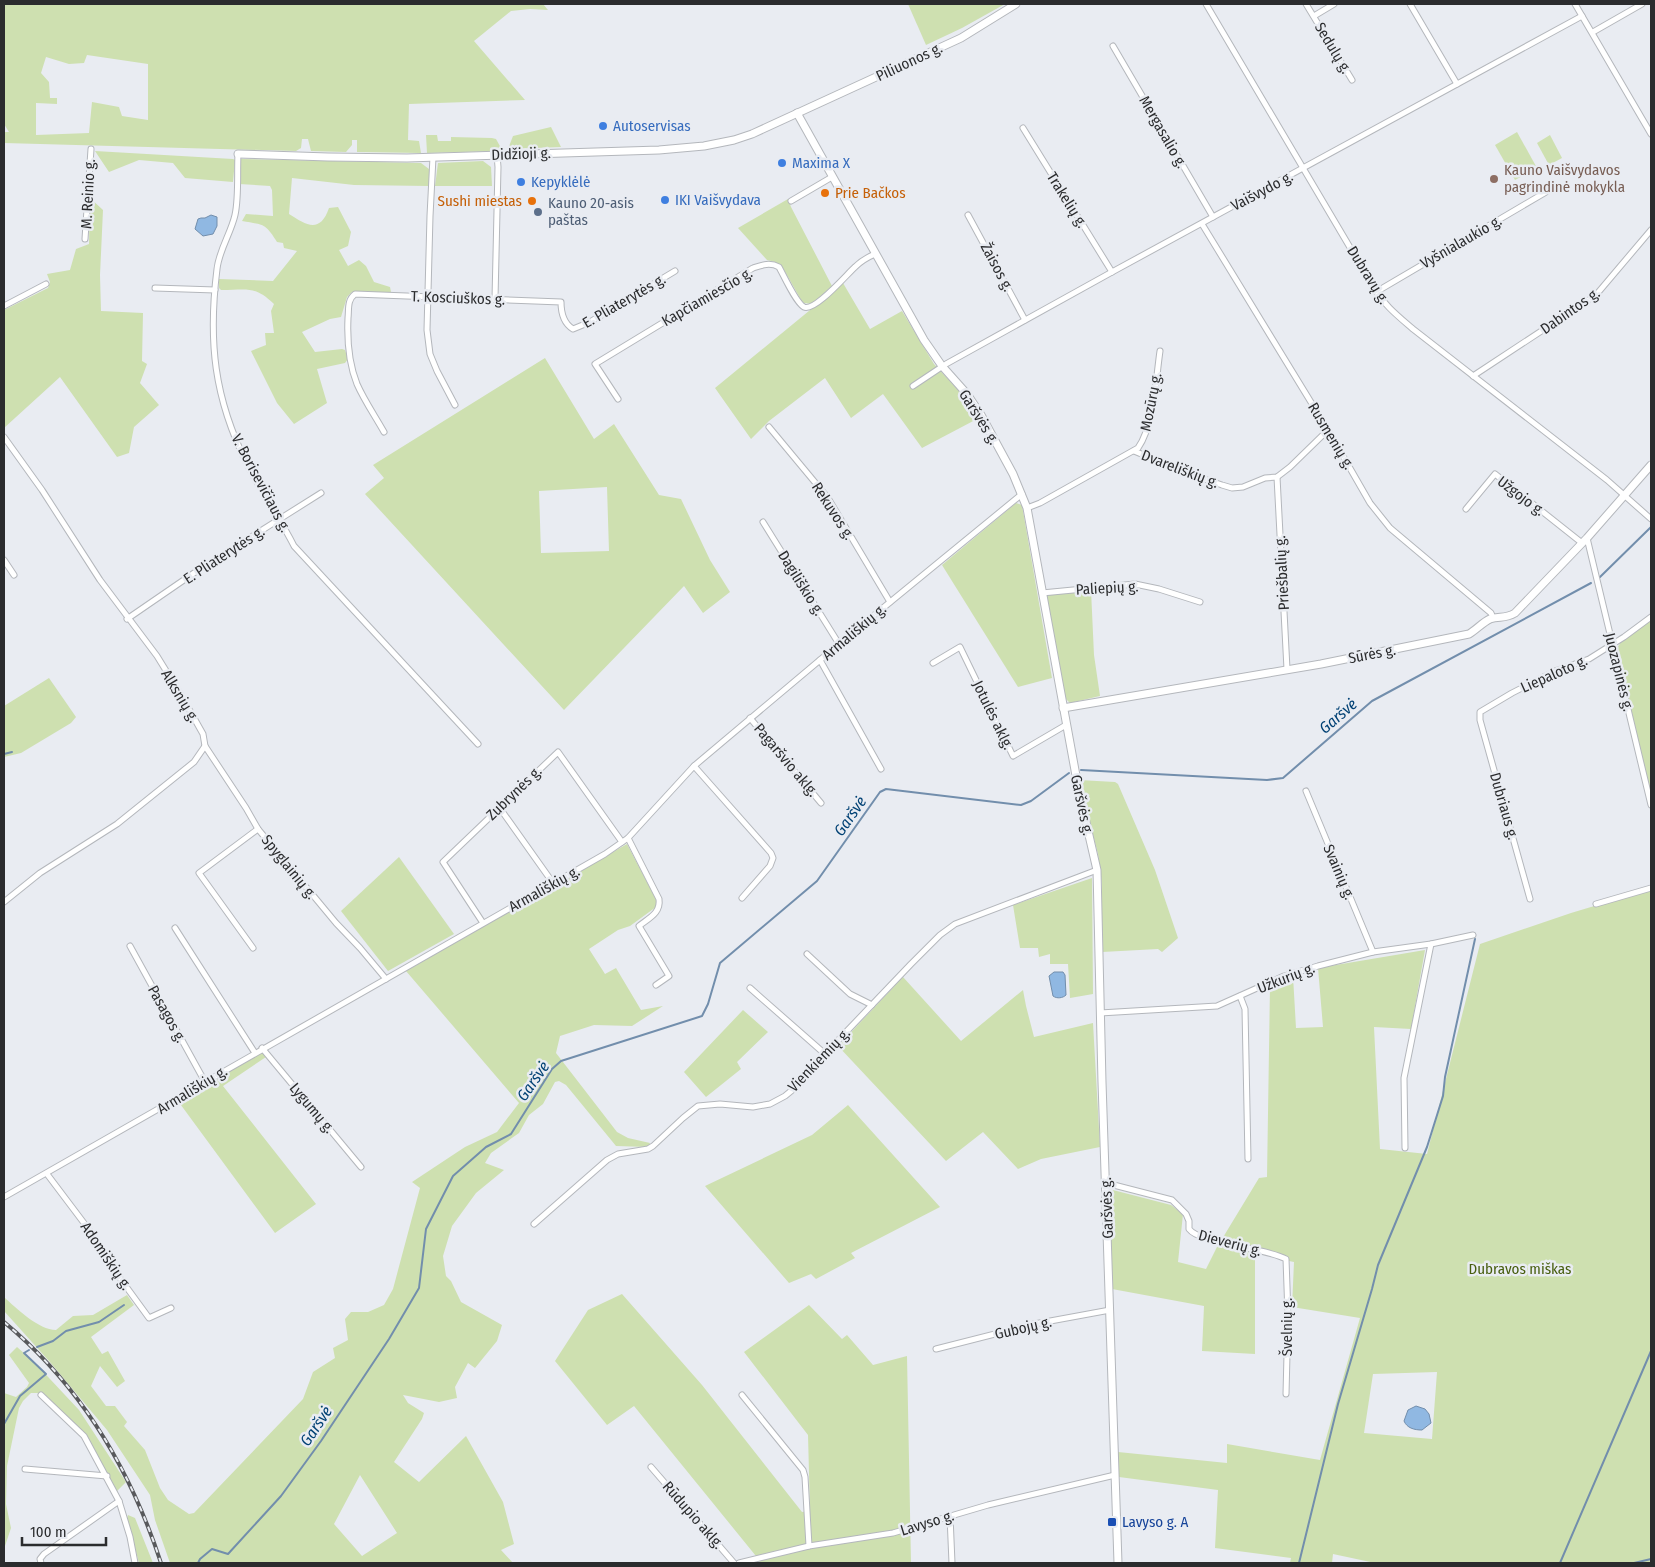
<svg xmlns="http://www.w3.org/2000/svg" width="1655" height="1567" font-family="'Fira Sans Condensed',sans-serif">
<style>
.green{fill:#cee0b0;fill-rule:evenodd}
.water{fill:#90b8e2;stroke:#728eac}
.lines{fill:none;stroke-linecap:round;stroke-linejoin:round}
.stream{stroke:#728eac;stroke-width:2}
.street-casing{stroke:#b4b7bc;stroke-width:7}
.secondary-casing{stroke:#b4b7bc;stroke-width:9}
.street{stroke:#fff;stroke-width:5}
.secondary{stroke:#fff;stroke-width:7}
.rail-casing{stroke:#58595c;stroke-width:4}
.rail{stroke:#e9ecf2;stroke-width:2;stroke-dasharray:5.5;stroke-linecap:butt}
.shop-dot{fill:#3f7fe0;stroke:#e9ecf2;stroke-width:2}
.education-dot{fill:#8d6e63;stroke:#e9ecf2;stroke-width:2}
.food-dot{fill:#e8710a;stroke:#e9ecf2;stroke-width:2}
.service-dot{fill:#5c6f8a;stroke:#e9ecf2;stroke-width:2}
.transit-dot{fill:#1a4fb4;stroke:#e9ecf2;stroke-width:2}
.labels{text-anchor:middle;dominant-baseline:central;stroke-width:5;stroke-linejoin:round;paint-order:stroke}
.street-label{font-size:15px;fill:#2b2c2e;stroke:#e9ecf2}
.shop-label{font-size:15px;fill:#366cbe;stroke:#e9ecf2;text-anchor:start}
.education-label{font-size:15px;fill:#785e54;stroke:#e9ecf2;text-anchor:start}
.food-label{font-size:15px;fill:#c56008;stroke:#e9ecf2;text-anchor:start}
.service-label{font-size:15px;fill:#4e5e75;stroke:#e9ecf2;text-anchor:start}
.park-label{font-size:15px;fill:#475e0e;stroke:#e9ecf2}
.transit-label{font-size:15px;fill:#164399;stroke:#e9ecf2;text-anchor:start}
.water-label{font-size:16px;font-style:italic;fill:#014174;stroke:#e9ecf2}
</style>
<rect width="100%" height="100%" fill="#e9ecf2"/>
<!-- green -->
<g class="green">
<path d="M4,4H543L548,10L530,9L511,11L474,41L525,100L409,104L408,140L419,141L421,153L357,152V140H352V145L346,152L311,151L308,139H302L301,148L296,151L4,143V132H9L4,124ZM87,55L148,64V120L122,116L119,107L92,102L89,133L36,135V103L57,104V98H50L49,82L41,73L46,57L69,64L84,63Z"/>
<polygon points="908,4 1005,4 962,28 926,45"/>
<polygon points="551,127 561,147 508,149 513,136"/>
<polygon points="1517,132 1537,168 1515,180 1495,145"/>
<polygon points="426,135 437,135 438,141 451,141 451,137 492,138 496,139 501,148 498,151 427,153"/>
<polygon points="1550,135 1562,158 1549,165 1537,143"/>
<polygon points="95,151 233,159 235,160 233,182 185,178 173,163 139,160 109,172"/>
<path d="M241,159L421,163L429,169V186L354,185L292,178L289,214C306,225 320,234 329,208L338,207L351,232L348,246L339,250L348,266L359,260L366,266L374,282L390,287L391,292H352L347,297L341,317L330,319L302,332L315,352L342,349L345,350L348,359L345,363L317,369L327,403L294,424L277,403L251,351L266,345L265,333H274L271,311L274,304C254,285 247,290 221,290L219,288V279L273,281L297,251L284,248L283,243L277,242C265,223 264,225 242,221L246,214L273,216L272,190L270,186L239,184Z"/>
<polygon points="483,161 491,167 492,186 435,186 438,163"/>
<polygon points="90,198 103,210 100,275 101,311 143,313 142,361 147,364 140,383 159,405 134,427 129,453 117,457 60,377 4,428 4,310 48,288 50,282 47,274 70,270 76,249 89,244"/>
<polygon points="788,199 791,207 832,286 812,304 804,303 801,300 783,268 775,262 767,260 738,228"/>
<polygon points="843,283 870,329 902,311 934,364 959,391 977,419 922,448 883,394 851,418 825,378 769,421 751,439 715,388"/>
<path d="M545,358L594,439L614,424L659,495L681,499L710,560L730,592L703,613L684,586L564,710L365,494L384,478L373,465ZM607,487L609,551L541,553L539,491Z"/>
<polygon points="1016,503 1022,505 1052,678 1018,687 942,565"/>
<polygon points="1091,590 1094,655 1100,696 1070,703 1065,698 1046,596 1049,594"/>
<polygon points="1651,620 1651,795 1617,648 1621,642"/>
<polygon points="49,678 76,717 71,723 21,753 4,757 4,706"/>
<polygon points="1079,780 1115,782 1118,784 1155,870 1178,938 1162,952 1158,949 1102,952 1102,884 1098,854"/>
<path d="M627,844L657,901L656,907L630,926L618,930L589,949L605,974L616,968L641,1010L663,1006L632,1026L594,1025L560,1036L556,1053L617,1132L628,1138L650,1143L648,1147L616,1146L566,1085L559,1081L555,1082L543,1104L529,1115L519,1133L491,1153L485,1163L504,1170L476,1193L452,1226L443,1256L446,1276L451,1281L461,1302L502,1325L497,1341L475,1368L468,1363L455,1387L457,1398L439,1402L403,1395L408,1403L424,1413L422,1419L394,1462L419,1482L466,1436L503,1502L514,1544L501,1550L513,1563H170L155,1520L150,1495L107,1430L49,1361L4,1311V1297C16,1308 39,1330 56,1330L73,1316L93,1315L127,1295L134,1305L91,1337L102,1354L108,1351L125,1381L117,1387L100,1366L91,1386L106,1406H115L127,1422L124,1426L145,1450L160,1488L168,1500L189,1514L194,1513L303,1399L313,1372L335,1358L333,1348L348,1340L345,1319L351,1312H368L384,1305L393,1289L420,1188L412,1182L465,1147L497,1132L519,1103L406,971ZM360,1475L397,1533L362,1556L334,1524Z"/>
<polygon points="399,857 454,934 388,971 341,911"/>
<polygon points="1092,878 1093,994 1070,998 1068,964 1050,964 1050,954 1039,957 1038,948 1020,948 1013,905"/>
<path d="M1651,889V1563H1375L1333,1554L1332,1563H1290L1291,1558L1215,1548L1218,1490L1119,1477L1118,1452L1227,1463V1444L1320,1460L1360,1318L1292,1307L1294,1262L1289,1261L1286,1257L1222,1239L1259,1178L1267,1177L1270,986L1293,976L1296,1028L1323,1027L1318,968L1425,950L1411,1029L1374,1027L1380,1149L1427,1154L1480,944L1571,913ZM1437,1372L1432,1439L1364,1433L1373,1374Z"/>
<polygon points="903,977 961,1041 1023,990 1026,1006 1034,1037 1093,1023 1100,1147 1041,1159 1018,1169 983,1132 946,1161 838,1046"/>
<polygon points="743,1010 768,1032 737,1062 741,1069 706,1097 684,1072"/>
<polygon points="262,1051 266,1057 223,1086 316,1204 275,1233 178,1101"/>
<polygon points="848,1105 940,1207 851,1253 855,1258 816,1279 811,1274 789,1283 705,1186 812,1135"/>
<polygon points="1109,1189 1171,1205 1183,1214 1178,1262 1206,1269 1218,1245 1255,1253 1255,1354 1202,1351 1204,1306 1112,1289"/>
<polygon points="622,1294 702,1385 802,1512 810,1511 808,1435 744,1352 809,1305 842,1339 847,1335 873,1365 907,1356 911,1563 756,1563 760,1561 634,1406 607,1425 555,1361 588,1310"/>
<polygon points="17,1347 35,1363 79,1410 126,1482 117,1491 85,1435 43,1393 31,1393 23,1401 19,1408 7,1466 6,1504 11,1528 4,1549 4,1393 16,1397 27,1387 29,1383 9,1355"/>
<polygon points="128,1515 135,1518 153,1563 139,1563 127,1518"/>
</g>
<!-- water -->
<g class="water">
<polygon points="211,215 217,217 217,226 213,234 203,236 195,229 198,219 201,218 205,218"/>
<path d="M1054,972H1063L1065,975L1066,995C1063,998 1057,999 1053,996L1049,976Z"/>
<path d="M1416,1406L1425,1409L1429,1414L1431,1423L1422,1430C1414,1430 1407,1428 1404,1421L1408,1410Z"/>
</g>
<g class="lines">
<!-- stream -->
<g class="stream">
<polyline points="1600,577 1651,527"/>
<polyline points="4,754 12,752"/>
<polyline points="1081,770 1267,780 1283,778 1372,701 1591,583"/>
<polyline points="37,1347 53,1341 66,1331 99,1322 124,1305"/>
<polyline points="4,1424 20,1396 46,1374 24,1353 29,1350"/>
<polyline points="198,1563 200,1559 212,1549 228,1554 281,1496 321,1441 389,1339 419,1288 426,1229 453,1176 486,1147 511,1134 552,1069 561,1061 702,1016 708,1004 720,963 817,881 880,792 886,789 1021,805 1031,801 1069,773"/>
<polyline points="1299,1563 1338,1404 1372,1289 1378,1265 1427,1147 1443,1096 1445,1077 1475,939"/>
<polyline points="1560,1563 1651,1351"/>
<polyline points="1634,1563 1651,1559"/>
</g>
<!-- street casing -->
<g class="street-casing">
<g id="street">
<path d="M1206,4L1374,288C1384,305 1398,316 1413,329L1607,480L1651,519"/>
<polyline points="1306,4 1352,80"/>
<polyline points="1410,4 1457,84"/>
<polyline points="1575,4 1651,134"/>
<polyline points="1314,16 1334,4"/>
<polyline points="1593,32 1642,4"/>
<polyline points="1113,46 1213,217"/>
<polyline points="1023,128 1112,272"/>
<path d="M238,154C237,173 239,197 235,215C231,233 219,250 217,269C208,341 214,398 247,464C261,492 280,518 294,546L478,744"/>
<polyline points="433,157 430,216 427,330 430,354 437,371 455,405"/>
<polyline points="791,201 832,177"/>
<polyline points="968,215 1025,320"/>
<polyline points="1202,224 1328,430 1370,503 1390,528 1491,613 1493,618"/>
<polyline points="85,239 91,149"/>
<polyline points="155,288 215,290"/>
<polyline points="1376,292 1546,192"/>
<polyline points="495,299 498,167 497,155"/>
<polyline points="4,306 46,284"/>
<polyline points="1473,376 1596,295 1651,230"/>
<polyline points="913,386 946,364 1112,272 1582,16"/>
<path d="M618,399L595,364L753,268C762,265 770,262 779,267C784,276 796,303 804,307C815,312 847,274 855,267C861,261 868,257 875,254"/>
<polyline points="769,427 828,498 890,602"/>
<path d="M384,432C375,416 364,400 357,384C349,364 347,340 348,318C349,309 347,300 355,294L561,302C561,313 563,323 573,329L590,322L675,271"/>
<polyline points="4,437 42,490 100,580 157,656 181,695 203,734 205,746 194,762 117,824 40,873 4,902"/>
<polyline points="1134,451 1187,473 1222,485 1232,488 1243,487 1265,478 1277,477 1290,467 1328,430"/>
<polyline points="1277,477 1287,669"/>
<path d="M1027,508L1040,503L1138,448C1154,425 1156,378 1160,351"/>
<polyline points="1466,509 1495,474 1582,543"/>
<polyline points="763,522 839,644"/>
<polyline points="1587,538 1651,805"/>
<polyline points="4,560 14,575"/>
<polyline points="1042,593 1135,584 1159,589 1200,602"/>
<polyline points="127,619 194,573 321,493"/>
<polyline points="820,660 881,769"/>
<polyline points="933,663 960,647 1013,756 1066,725"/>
<polyline points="750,718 821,803"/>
<polyline points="205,746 246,808 258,829 336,923 360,948 386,979"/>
<polyline points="694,766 771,853 773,858 770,866 742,898"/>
<polyline points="1306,791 1373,952"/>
<polyline points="499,807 553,883"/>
<path d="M628,838L659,899C661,913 649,918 639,926L669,976L656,985"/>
<polyline points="1530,899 1480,720 1480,712 1512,693 1555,671 1589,659 1624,637 1651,617"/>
<polyline points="1596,904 1651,888"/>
<polyline points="483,923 443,862 558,752 622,842"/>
<polyline points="175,928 255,1053"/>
<polyline points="130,946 205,1082"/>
<polyline points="253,948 199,873 258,829"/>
<polyline points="807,954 850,994 872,1005"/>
<polyline points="750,988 825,1054"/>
<polyline points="1240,996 1245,1009 1248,1159"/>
<polyline points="1100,1013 1217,1006 1284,976 1318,966 1373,952 1431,944 1473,935"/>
<polyline points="262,1048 361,1167"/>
<polyline points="1405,1148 1404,1078 1431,944"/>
<polyline points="47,1174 93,1235 114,1270 149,1318 171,1308"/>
<path d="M1106,1183L1172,1200L1186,1214L1189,1221V1229C1200,1244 1264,1247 1286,1259L1288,1315L1286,1394"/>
<polyline points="4,1197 605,854 628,838 694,766 839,644 1022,494"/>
<polyline points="534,1224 607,1160 618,1154 648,1149 653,1146 683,1118 698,1106 720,1104 753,1107 770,1104 785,1096 802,1082 825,1054 911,964 940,935 955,924 1097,870"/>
<polyline points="936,1349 1034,1324 1110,1310"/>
<polyline points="41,1395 84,1436 119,1501 130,1537 135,1563"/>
<polyline points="742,1395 803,1470 805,1477 809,1546"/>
<polyline points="651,1467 734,1563"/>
<polyline points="25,1469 107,1476"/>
<polyline points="950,1516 952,1563"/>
<polyline points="41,1563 40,1559 44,1554 119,1501"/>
<polyline points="739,1563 809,1546 893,1533 988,1505 1115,1475"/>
</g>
</g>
<!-- secondary casing -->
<g class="secondary-casing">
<g id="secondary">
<polyline points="797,113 924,340 942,366 967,394 981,415 1013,474 1027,508 1079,792 1097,870 1102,1082 1118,1563"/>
<polyline points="238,154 328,157 407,158 659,150 704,146 734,140 752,134 961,38 1016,4"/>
<path d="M1063,708L1321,664L1469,634C1476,630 1483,622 1490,619C1500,616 1505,619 1515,613L1587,538L1651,465"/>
</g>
</g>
<!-- street -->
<use href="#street" class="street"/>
<!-- secondary -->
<use href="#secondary" class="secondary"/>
<!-- rail casing -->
<g class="rail-casing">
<path id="rail" d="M4,1322C81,1386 130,1468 161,1563"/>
</g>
<!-- rail -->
<use href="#rail" class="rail"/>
</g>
<!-- markers -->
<g class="shop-dot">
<circle cx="603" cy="126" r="5"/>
<circle cx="782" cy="163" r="5"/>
<circle cx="521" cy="182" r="5"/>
<circle cx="665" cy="200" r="5"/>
</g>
<circle class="education-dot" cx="1494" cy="179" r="5"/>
<g class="food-dot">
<circle cx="825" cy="193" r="5"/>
<circle cx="532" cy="201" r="5"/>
</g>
<circle class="service-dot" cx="538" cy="212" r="5"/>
<rect class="transit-dot" x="1107" y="1517" width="10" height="10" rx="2.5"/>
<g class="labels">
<!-- street labels -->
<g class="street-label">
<text transform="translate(1333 48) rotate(59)">Sedulų g.</text>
<text transform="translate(909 62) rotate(-25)">Piliuonos g.</text>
<text transform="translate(1163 132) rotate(60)">Mergasalio g.</text>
<text transform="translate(521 154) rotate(-2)">Didžioji g.</text>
<text transform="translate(1262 191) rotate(-28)">Vaišvydo g.</text>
<text transform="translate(88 194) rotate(-87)">M. Reinio g.</text>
<text transform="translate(1067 200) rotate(58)">Trakelių g.</text>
<text transform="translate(1461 242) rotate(-30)">Vyšnialaukio g.</text>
<text transform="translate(997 267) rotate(62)">Žaisos g.</text>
<text transform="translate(1368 275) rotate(58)">Dubravų g.</text>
<text transform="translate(707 297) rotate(-30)">Kapčiamiesčio g.</text>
<text transform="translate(458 298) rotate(2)">T. Kosciuškos g.</text>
<text transform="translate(624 301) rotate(-30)">E. Pliaterytės g.</text>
<text transform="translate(1570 311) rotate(-35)">Dabintos g.</text>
<text transform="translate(1151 402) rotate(-79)">Mozūrų g.</text>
<text transform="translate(979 417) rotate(58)">Garšvės g.</text>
<text transform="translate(1331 436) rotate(59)">Rusmenių g.</text>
<text transform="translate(1180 469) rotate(21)">Dvareliškių g.</text>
<text transform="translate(261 483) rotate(62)">V. Borisevičiaus g.</text>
<text transform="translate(1521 496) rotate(37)">Užgojo g.</text>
<text transform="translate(833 511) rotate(57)">Rekuvos g.</text>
<text transform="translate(224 555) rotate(-33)">E. Pliaterytės g.</text>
<text transform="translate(1282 573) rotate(-93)">Priešbalių g.</text>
<text transform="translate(801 583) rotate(58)">Dagiliškio g.</text>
<text transform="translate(1107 588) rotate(-3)">Paliepių g.</text>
<text transform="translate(854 632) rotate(-40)">Armališkių g.</text>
<text transform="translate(1372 654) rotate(-11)">Sūrės g.</text>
<text transform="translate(1619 672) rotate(76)">Juozapinės g.</text>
<text transform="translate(1554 674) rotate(-24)">Liepaloto g.</text>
<text transform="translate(180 696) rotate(59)">Alksnių g.</text>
<text transform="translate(993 715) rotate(64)">Jotulės aklg.</text>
<text transform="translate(786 760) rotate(50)">Pagaršvio aklg.</text>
<text transform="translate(514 793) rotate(-44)">Zubrynės g.</text>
<text transform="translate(1082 805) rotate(78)">Garšvės g.</text>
<text transform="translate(1504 806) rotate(74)">Dubriaus g.</text>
<text transform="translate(289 867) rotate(51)">Spyglainių g.</text>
<text transform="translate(1339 872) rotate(67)">Svainių g.</text>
<text transform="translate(544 889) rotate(-29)">Armališkių g.</text>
<text transform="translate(1286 978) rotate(-21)">Užkurių g.</text>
<text transform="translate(167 1014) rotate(61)">Pasagos g.</text>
<text transform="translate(819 1060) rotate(-46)">Vienkiemių g.</text>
<text transform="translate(192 1090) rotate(-31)">Armališkių g.</text>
<text transform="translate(312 1108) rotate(50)">Lygumų g.</text>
<text transform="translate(1107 1208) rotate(-92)">Garšvės g.</text>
<text transform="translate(1230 1243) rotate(15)">Dieverių g.</text>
<text transform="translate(106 1256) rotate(56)">Adomiškių g.</text>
<text transform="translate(1287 1327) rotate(-90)">Švelnių g.</text>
<text transform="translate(1023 1328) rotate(-13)">Gubojų g.</text>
<text transform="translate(693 1515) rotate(49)">Rūdupio aklg.</text>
<text transform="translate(927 1523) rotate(-17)">Lavyso g.</text>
</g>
<!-- shop labels -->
<g class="shop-label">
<text x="613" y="126">Autoservisas</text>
<text x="792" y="163">Maxima X</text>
<text x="531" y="182">Kepyklėlė</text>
<text x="675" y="200">IKI Vaišvydava</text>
</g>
<!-- education labels -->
<g class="education-label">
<text x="1504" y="170">Kauno Vaišvydavos<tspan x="1504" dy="17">pagrindinė mokykla</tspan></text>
</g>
<!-- food labels -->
<g class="food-label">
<text x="835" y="193">Prie Bačkos</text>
<text x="522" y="201" text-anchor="end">Sushi miestas</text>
</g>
<!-- service labels -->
<g class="service-label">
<text x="548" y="203">Kauno 20-asis<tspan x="548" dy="17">paštas</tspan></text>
</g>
<!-- park labels -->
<g class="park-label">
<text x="1520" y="1269">Dubravos miškas</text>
</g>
<!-- transit labels -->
<g class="transit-label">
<text x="1122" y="1522">Lavyso g. A</text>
</g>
<!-- water labels -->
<g class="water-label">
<text transform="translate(1338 716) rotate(-41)">Garšvė</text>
<text transform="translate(850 816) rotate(-55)">Garšvė</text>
<text transform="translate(533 1081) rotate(-55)">Garšvė</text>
<text transform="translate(316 1426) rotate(-56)">Garšvė</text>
</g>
</g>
<!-- border -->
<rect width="1655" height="1567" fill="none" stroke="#2b2c2e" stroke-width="10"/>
<!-- scale -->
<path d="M22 1537v8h84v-8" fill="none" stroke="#2b2c2e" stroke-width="2.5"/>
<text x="30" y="1537" font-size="15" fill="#2b2c2e" stroke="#e9ecf2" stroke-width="4" paint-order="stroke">100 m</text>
</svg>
